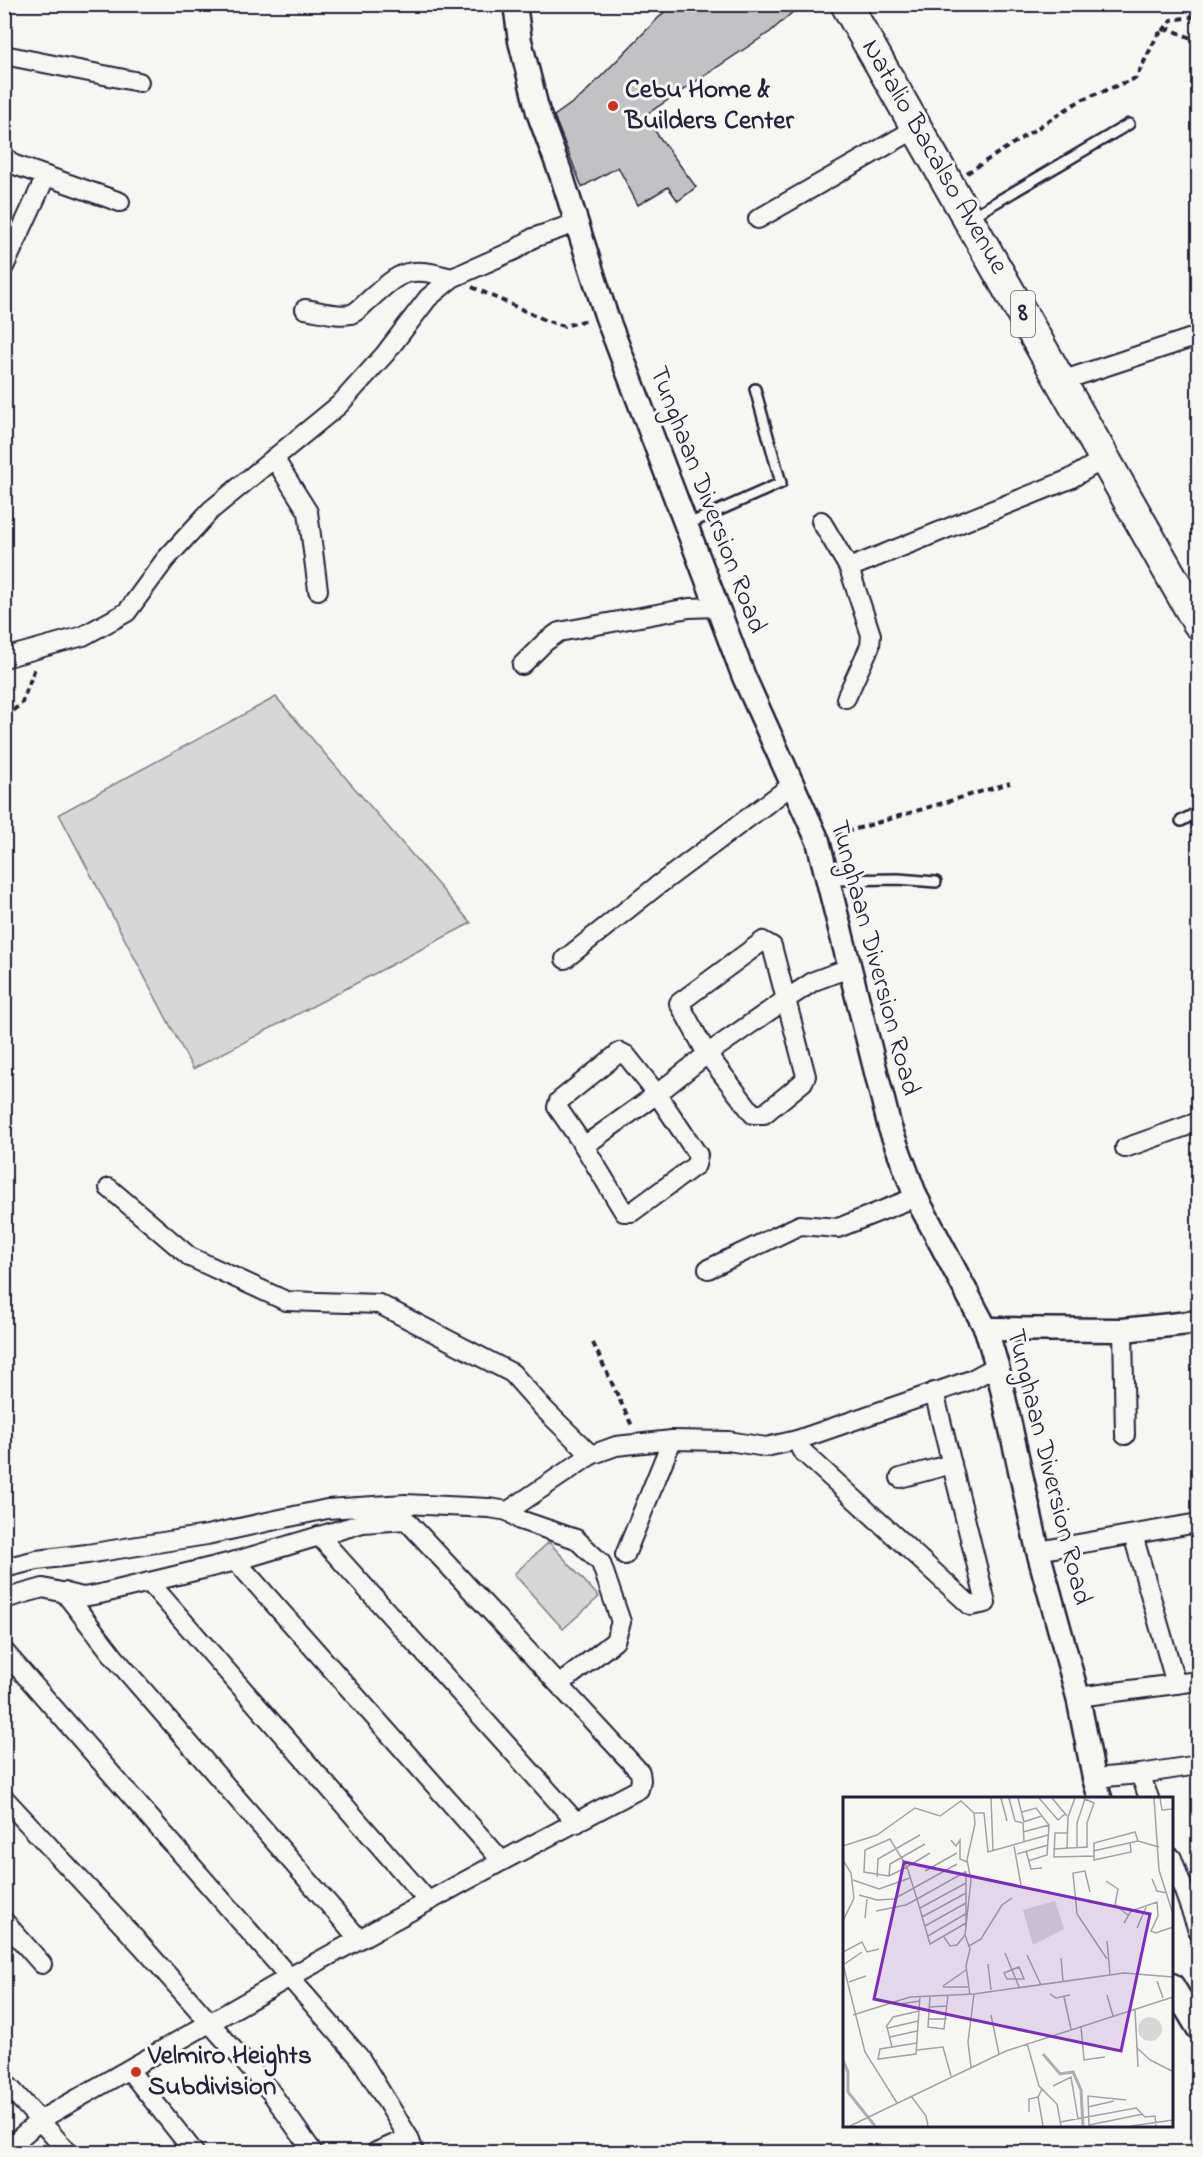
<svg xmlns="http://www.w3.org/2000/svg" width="1203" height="2157" font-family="'Indie Flower',sans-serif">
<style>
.green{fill:#d7d7d7;stroke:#7c7c89;stroke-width:1.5}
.building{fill:#c2c2c4;stroke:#22223b;stroke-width:1.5}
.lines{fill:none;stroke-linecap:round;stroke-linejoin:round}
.service-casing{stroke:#22223b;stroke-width:14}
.minor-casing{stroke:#22223b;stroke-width:22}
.tertiary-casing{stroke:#22223b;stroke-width:27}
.trunk-casing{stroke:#22223b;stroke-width:34}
.path{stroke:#22223b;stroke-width:4;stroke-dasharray:6 4.5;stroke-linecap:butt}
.service{stroke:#f6f6f2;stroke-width:9}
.minor{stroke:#f6f6f2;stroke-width:18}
.tertiary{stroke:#f6f6f2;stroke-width:22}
.trunk{stroke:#f6f6f2;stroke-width:30}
.poi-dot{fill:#c8321e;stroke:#f6f6f2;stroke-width:2}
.labels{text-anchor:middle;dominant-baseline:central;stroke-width:6;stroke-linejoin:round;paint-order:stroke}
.shield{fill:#f6f6f2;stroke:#626272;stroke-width:1.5}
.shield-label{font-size:26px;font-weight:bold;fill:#22223b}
.poi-label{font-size:27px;font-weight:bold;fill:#22223b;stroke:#f6f6f2;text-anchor:start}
.street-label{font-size:27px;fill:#22223b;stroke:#f6f6f2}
.inset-river{fill:none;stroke:#adadb3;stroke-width:3}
.inset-road{fill:none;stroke:#a1a1a9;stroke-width:1.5}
.view{fill:#7b2cbf;fill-opacity:0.15;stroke:#7b2cbf;stroke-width:3}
.inset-edge{fill:none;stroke:#22223b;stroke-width:3}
</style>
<rect width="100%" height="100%" fill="#f6f6f2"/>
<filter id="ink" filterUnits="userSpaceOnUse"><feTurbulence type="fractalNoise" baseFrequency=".0167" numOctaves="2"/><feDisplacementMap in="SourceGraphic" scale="12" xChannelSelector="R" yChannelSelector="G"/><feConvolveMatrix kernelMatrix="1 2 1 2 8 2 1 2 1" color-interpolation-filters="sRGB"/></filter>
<g filter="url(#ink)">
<!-- green -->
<g class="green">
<polygon points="276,697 471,923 193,1069 59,814"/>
<polygon points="549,1542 599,1597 563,1629 514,1574"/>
</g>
<!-- building -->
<polygon class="building" points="672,4 802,4 770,32 644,116 696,187 678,201 668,187 638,205 618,167 582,187 554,116 582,96"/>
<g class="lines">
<!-- service casing -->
<g class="service-casing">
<g id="service">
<polyline points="971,217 1129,124"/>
<polyline points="686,525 781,483 755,389"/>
<polyline points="1181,821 1198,812"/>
<polyline points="829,880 898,879 936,882"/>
</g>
</g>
<!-- minor casing -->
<g class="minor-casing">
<g id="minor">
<polyline points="4,55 139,82"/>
<polyline points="4,155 12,164 120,202"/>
<polyline points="758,219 917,128"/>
<polyline points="4,267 46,176"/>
<path d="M305,309C319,311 337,317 351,314C358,312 364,304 369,300C402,270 408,266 452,278"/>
<polyline points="1061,381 1198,336"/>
<polyline points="274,458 308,512 318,590"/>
<polyline points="821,521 849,568 871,635 870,646 846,698"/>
<polyline points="849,568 1070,479 1105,458"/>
<polyline points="4,658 83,636 127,612 165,560 211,510 339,405 385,354 428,298 452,278 515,250 533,238 576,223"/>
<polyline points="522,665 545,642 559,632 689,608 716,607"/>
<polygon points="763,941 772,946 806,1076 803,1082 764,1114 753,1114 707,1054 679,1003"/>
<polyline points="565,959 657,886 792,785"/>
<polygon points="620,1052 626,1055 657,1094 698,1155 696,1165 632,1212 624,1212 584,1146 557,1107 559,1101"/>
<polyline points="584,1146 657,1094 707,1054 785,1000 814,981 849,968"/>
<polyline points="1125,1148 1198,1122"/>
<polyline points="109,1188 190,1257 286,1301 379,1304 512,1373 544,1409 591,1455"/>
<polyline points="708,1269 800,1225 838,1228 916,1197"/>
<polyline points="1123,1330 1125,1435"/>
<polyline points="797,1440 801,1450 971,1606 986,1603 934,1392"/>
<polyline points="900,1478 952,1464"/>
<polyline points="508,1511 520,1520 576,1539 601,1563 621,1622 615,1641 560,1684"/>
<polyline points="1133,1535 1176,1684"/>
<polyline points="319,1536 577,1823"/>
<polyline points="1038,1551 1198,1523"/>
<polyline points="625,1555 672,1440"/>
<polyline points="236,1561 502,1861"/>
<polyline points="4,1568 37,1560 87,1554 207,1535 327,1509 405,1504 489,1508 508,1511 591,1455 616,1446 672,1440 728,1441 766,1447 797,1440 971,1380 997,1366"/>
<polyline points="149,1582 428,1901"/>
<polyline points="64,1592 115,1658 359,1939"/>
<polyline points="4,1599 43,1588 83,1597 100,1594 236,1561 363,1523 406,1520 640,1772 641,1780 639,1789 502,1861 288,1978 40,2120 4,2152"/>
<polyline points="4,1651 360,2058 409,2138 414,2152"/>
<polyline points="1078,1697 1198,1681"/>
<polyline points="1140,1774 1149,1798"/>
<polyline points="1094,1778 1140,1774 1198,1765"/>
<polyline points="4,1798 142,1946 270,2091 313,2152"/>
<polyline points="1172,1858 1198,1930"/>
<polyline points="4,1921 42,1964"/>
<polyline points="129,2070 194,2152"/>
<polyline points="4,2081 68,2152"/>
<polyline points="376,2152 409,2138"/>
</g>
</g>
<!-- tertiary casing -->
<g class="tertiary-casing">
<g id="tertiary">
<polyline points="515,4 520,41 538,112 562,177 606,315 744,677 818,841 890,1128 916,1197 986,1329 997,1366 1038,1551 1078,1697 1094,1778 1100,1798"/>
<polyline points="986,1329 1123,1330 1198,1322"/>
<polyline points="1172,1985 1198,2028"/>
</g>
</g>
<!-- trunk casing -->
<g class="trunk-casing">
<polyline id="trunk" points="846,4 1198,623"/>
</g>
<!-- path -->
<g class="path">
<polyline points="1163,31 1171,20 1198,16"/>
<polyline points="967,173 1081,100 1136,78 1158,34 1170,29 1198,41"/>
<polyline points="472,287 545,320 564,326 588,320"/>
<polyline points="4,716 21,705 35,668"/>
<polyline points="836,835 1010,783"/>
<polyline points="593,1343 633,1428"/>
</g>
<!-- service -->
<use href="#service" class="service"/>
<!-- minor -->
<use href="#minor" class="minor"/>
<!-- tertiary -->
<use href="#tertiary" class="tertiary"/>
<!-- trunk -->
<use href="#trunk" class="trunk"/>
</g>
</g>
<!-- markers -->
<g class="poi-dot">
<circle cx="613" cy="106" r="6"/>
<circle cx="136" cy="2072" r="6"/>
</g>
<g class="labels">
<!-- shield labels -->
<rect class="shield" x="1011" y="291" width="24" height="46" rx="4.5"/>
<g class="shield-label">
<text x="1023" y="314">8</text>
</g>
<!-- poi labels -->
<g class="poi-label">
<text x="625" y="90">Cebu Home &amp;<tspan x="625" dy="31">Builders Center</tspan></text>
<text x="148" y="2056">Velmiro Heights<tspan x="148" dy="31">Subdivision</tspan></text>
</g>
<!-- street labels -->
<g class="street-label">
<text transform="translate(934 157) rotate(60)">Natalio Bacalso Avenue</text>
<text transform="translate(707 500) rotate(69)">Tunghaan Diversion Road</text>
<text transform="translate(874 958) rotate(75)">Tunghaan Diversion Road</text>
<text transform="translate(1048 1467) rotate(76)">Tunghaan Diversion Road</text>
</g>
</g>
<!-- overview -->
<g transform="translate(843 1797)">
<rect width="330" height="330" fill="#f6f6f2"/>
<path d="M212,104L221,132L190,148L180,113ZM295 232a12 12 0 1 1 24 0a12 12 0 1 1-24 0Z" fill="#d7d7d7"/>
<path class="inset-river" d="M200,257L217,277L230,275L238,293L240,329M0,263L5,275V295L32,329"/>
<path class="inset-road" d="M148,1L150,54M158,1L164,24M166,1L172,24L180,26M175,1L181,25M196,1L215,23L222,17M209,1L224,19M240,1L251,6L244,26V50M311,1L316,73L330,117M317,1L319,13L330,12M179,15L193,11L206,28L204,58L185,64M131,16H141L145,55L205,38M180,25L199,19M180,26L181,45M180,35L206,28M224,36H212L211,60L251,59M108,43L113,49L117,43V62L124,65M287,45L288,55L251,63V46L292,35L295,44M0,49L34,38L72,11L97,19L118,4L131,16L132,27L124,63L128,83L122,138L127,152L123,169L127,198M171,49L178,88M234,50V26L242,2M224,51L225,20L232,1M210,52L245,50M183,54L188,72L199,71M250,54L295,44L316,50M174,57L205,48M0,63L8,76L11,101L0,124M82,74L114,56M46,79L47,67L82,47M34,80L35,62L77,38M309,82L314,94L324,96M10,83L36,92L67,81M263,84L275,92L272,108L285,118M247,95L242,74L230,76L234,117L264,162M16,98L34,103L51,102L114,67M77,111L123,86M33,114L63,108L74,102L122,75H123V126L87,147L74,102L64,70L47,42L22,53L21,75L46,79L64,70L87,56M79,120L123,96M22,121L24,102M281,126L288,114L314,105L315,119L308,134L313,136L330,130M82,129L123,106M294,131L304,108M85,139L124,116M101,140L107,149L114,148L122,138M264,144L267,177M126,149L138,142L159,108L169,101M0,155L19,145L24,155L36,152M162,156L176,190M184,158L198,188M218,161L220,184M0,167L22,255L54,306M145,167L148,193M0,168L19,155M176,170L181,182H164L161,176ZM314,184L320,201M6,185L23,179M100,189L123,173M100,190H125M207,197L213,201L227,198M264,198L270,219M87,199L85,230L101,232L105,198M221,200L228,232M57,207L77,204M86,210L104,209M292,212L295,270M10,218L67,200L131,197L281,176L330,180M148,218L156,257M85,222H104M43,230L50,220L76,214M44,230L49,250M238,230L241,263L262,260M45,231L75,224M47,240L74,234M74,246L37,252L35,262L73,257L77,199M184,246L196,289L214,307L218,329M293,250L307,263L329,274M74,253L100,250L108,279M128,270L125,245L131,197M210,289L228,280L235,322M199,292L195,300L200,329M68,299L83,319L85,329M245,310L271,304M186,315V302L195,300M217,325L293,311L302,320L312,319L313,329M246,328L300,317M7,329L163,254L330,200M246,329L245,299L283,303M288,329L330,323"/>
<path class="view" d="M61,65L307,117L278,254L31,202Z"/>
<rect width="330" height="330" class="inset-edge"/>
</g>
<!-- margin -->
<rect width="1203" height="2157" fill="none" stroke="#f6f6f2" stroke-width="24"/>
<rect x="12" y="12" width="1179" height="2133" fill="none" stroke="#22223b" stroke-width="2" filter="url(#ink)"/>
</svg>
